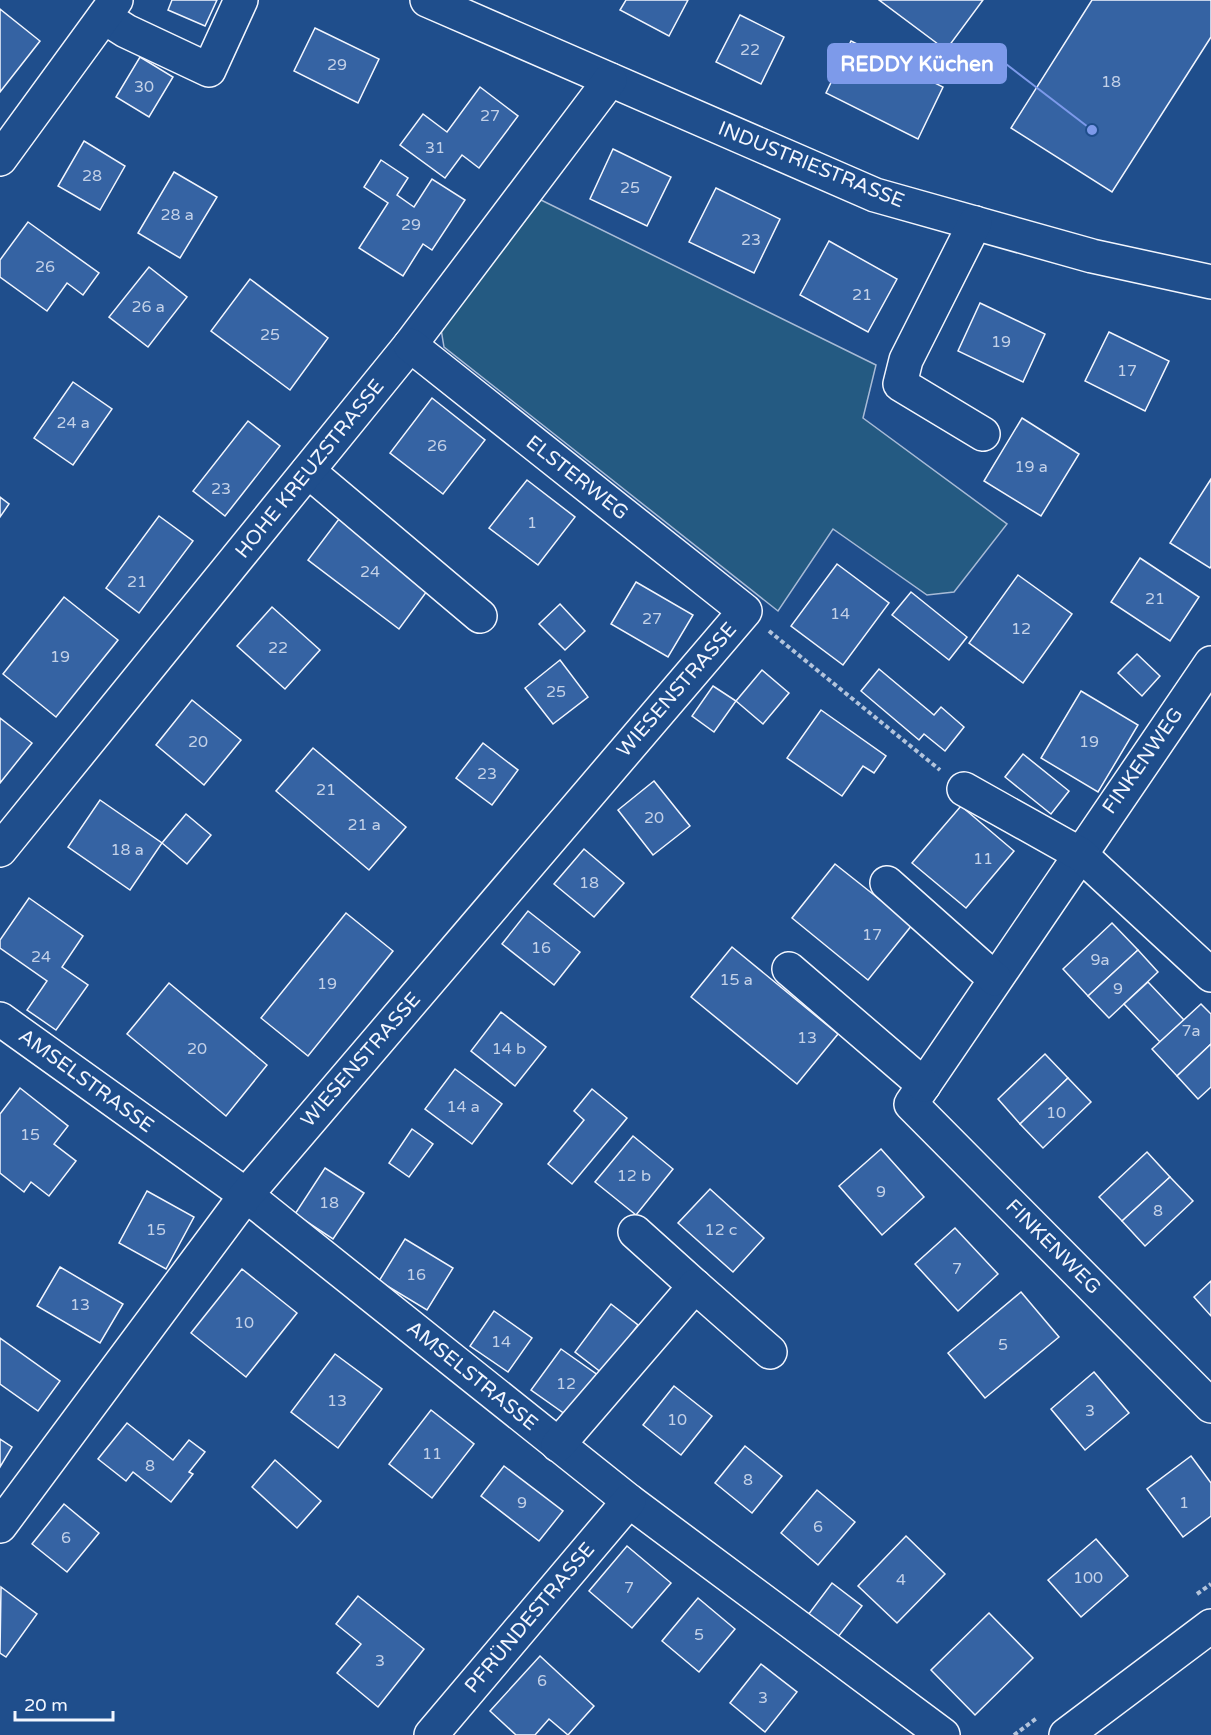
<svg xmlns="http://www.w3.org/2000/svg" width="1211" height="1735" font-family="'Varela Round',sans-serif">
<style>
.green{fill:#245a82;stroke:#a8bbd7;stroke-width:1.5}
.building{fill:#3563a3;stroke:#f2f6ff;stroke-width:1.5}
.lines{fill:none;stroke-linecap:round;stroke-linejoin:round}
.minor-casing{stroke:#f2f6ff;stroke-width:36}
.path{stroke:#b3c4dc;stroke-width:4;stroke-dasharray:4.5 3;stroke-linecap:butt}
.minor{stroke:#1f4e8c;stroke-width:33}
.labels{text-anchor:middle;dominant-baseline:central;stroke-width:4.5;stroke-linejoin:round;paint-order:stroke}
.number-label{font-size:16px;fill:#c3d1e8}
.street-label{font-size:20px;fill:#f2f6ff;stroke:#1f4e8c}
.leader{fill:none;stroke:#7d9aea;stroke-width:2}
.callout-dot{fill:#7d9aea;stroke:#1f4e8c;stroke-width:2}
.callout{fill:#7d9aea;stroke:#7d9aea;stroke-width:2}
.callout-label{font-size:21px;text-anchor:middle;font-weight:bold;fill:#fff}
</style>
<rect width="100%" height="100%" fill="#1f4e8c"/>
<!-- green -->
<polygon class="green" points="541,200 876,365 863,418 1007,524 954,592 927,595 833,529 778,611 444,347 441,329"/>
<!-- building -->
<g class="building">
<polygon points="172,0 217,0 205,26 168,10"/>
<polygon points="626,0 688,0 669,36 620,10"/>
<polygon points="879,0 983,0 946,50"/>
<polygon points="1092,0 1211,0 1211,37 1112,192 1011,128"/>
<polygon points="0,9 40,41 0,92"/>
<polygon points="740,15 784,37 761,84 716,62"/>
<polygon points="315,28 379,59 358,103 294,71"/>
<polygon points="851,41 943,87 918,139 826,93"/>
<polygon points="140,57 173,77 149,117 116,97"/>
<polygon points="480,87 518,116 479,168 462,155 445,178 400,145 423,114 447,132"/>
<polygon points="84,141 125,166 100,210 58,186"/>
<polygon points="613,149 671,177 647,226 590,199"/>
<polygon points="381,160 408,178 397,195 414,207 432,179 465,200 432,250 423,244 403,276 359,248 388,203 364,187"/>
<polygon points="174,172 217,197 180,258 138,233"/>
<polygon points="716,188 780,219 754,273 689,242"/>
<polygon points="28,222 99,273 83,295 67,283 47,311 0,277 0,260"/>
<polygon points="829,241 897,279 868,332 800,295"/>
<polygon points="149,267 187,297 148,347 109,317"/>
<polygon points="250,279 328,338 290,390 211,331"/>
<polygon points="980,303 1045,334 1023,382 958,351"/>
<polygon points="1109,332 1169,361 1145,411 1085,381"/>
<polygon points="73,382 112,409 73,465 34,438"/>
<polygon points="432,398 485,440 443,494 390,453"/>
<polygon points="1022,418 1079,454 1041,516 984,481"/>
<polygon points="248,421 280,446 225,516 193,491"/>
<polygon points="1211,479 1211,566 1210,568 1170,543"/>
<polygon points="527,480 575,517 538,565 489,528"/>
<polygon points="0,497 9,504 0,517"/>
<polygon points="342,515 433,583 399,629 308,560"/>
<polygon points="159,516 193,541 139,613 106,588"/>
<polygon points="1140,558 1199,597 1170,641 1111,602"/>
<polygon points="837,564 889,603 843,665 791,626"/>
<polygon points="1018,575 1072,614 1023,683 969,643"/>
<polygon points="636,582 693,615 668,657 611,624"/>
<polygon points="911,592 967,637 949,660 892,615"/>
<polygon points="64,597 118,640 56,717 3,674"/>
<polygon points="560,604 585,631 565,650 539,624"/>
<polygon points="272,607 320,650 285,689 237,646"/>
<polygon points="1137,654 1160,676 1142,696 1118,673"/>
<polygon points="560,660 588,697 553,724 525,688"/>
<polygon points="879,669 934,715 941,707 964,727 945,751 924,734 919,740 861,691"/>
<polygon points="762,670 789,693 763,724 736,701"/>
<polygon points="713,686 736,701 714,732 692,716"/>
<polygon points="1081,691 1138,725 1098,792 1041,758"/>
<polygon points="192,700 241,740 204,785 156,745"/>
<polygon points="821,710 886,756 874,773 863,766 842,796 787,758"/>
<polygon points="0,718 32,743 0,783"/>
<polygon points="483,743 518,770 492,805 456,778"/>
<polygon points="313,748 406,827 369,870 276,791"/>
<polygon points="1023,754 1069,791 1051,814 1005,777"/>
<polygon points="654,781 690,826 653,855 618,810"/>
<polygon points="100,800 162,843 130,890 68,847"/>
<polygon points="961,806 1014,851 966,908 912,863"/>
<polygon points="186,814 211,835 187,864 162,843"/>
<polygon points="584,849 624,883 594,917 554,884"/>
<polygon points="835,864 912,925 868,980 792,918"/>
<polygon points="29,898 83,936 62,967 88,985 56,1030 27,1010 47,981 0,948 0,940"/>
<polygon points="528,911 580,952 554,985 502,944"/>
<polygon points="346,913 393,951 308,1056 261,1018"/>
<polygon points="1112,923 1138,950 1088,996 1063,969"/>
<polygon points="732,947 838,1034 797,1084 691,997"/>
<polygon points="1138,950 1158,972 1109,1018 1088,996"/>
<polygon points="1148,982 1184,1020 1160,1042 1124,1004"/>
<polygon points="169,983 267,1065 226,1116 127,1034"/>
<polygon points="1201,1004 1211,1014 1211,1044 1177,1076 1152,1049"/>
<polygon points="501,1012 546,1047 515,1086 471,1051"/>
<polygon points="1211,1044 1211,1087 1198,1099 1177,1076"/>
<polygon points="1045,1054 1068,1078 1020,1124 998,1099"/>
<polygon points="455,1069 502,1104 472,1144 425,1109"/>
<polygon points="1068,1078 1091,1102 1043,1148 1020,1124"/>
<polygon points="20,1088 68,1126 54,1144 76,1161 49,1196 31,1182 24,1192 0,1173 0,1114"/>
<polygon points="592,1089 627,1118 572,1184 548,1164 584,1120 574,1111"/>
<polygon points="412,1129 433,1144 409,1177 389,1163"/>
<polygon points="633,1136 673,1169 636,1215 595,1182"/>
<polygon points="881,1149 924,1197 882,1235 839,1186"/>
<polygon points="1147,1152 1170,1177 1122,1221 1099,1197"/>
<polygon points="325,1168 364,1193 333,1239 295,1214"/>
<polygon points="1170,1177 1193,1201 1145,1246 1122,1221"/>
<polygon points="710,1189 764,1238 733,1272 678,1223"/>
<polygon points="147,1191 194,1217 166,1269 119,1243"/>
<polygon points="955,1228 998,1274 958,1311 915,1264"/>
<polygon points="405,1239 453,1268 427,1310 379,1281"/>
<polygon points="60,1267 123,1304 100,1343 37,1306"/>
<polygon points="242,1269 297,1313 246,1377 191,1333"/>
<polygon points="1211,1281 1211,1316 1194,1297"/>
<polygon points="1021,1292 1059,1337 985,1398 948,1353"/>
<polygon points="611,1304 638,1325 602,1373 575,1352"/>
<polygon points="494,1311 532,1338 508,1372 470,1346"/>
<polygon points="0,1338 60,1381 38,1411 0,1384"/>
<polygon points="561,1349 602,1378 572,1419 531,1390"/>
<polygon points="335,1354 382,1389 338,1448 291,1412"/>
<polygon points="1094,1372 1129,1413 1085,1450 1051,1409"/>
<polygon points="674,1386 712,1416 681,1455 643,1425"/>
<polygon points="431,1410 474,1444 432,1498 389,1464"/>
<polygon points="127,1423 173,1460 189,1440 205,1452 189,1472 193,1474 171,1502 133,1472 126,1481 98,1459"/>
<polygon points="0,1439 12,1447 0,1467"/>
<polygon points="745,1446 782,1476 752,1513 715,1483"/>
<polygon points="1191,1456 1211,1483 1211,1516 1183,1537 1147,1489"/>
<polygon points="275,1460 321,1501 297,1528 252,1487"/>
<polygon points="504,1466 563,1511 539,1541 481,1496"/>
<polygon points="817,1490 855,1522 818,1565 781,1533"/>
<polygon points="64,1504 99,1533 67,1572 32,1544"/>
<polygon points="906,1536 945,1574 897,1623 858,1586"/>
<polygon points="1096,1539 1128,1576 1081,1617 1048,1580"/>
<polygon points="627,1546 671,1583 632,1628 589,1591"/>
<polygon points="832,1583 862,1606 838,1637 808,1615"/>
<polygon points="1,1587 37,1614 6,1657 0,1653"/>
<polygon points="358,1596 424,1649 378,1707 337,1673 361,1644 336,1624"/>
<polygon points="698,1598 735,1629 699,1672 662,1641"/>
<polygon points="989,1613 1033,1658 975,1715 931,1670"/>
<polygon points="540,1656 594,1706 568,1735 549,1719 535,1735 516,1735 490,1711"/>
<polygon points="761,1664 797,1692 765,1732 730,1703"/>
</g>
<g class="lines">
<!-- minor casing -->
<g class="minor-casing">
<g id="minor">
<polyline points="427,0 875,195 1092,256 1211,282"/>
<polyline points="104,17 126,31 209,70 241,0"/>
<polyline points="0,159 116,0"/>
<polyline points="975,223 906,360 900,384 983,434"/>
<polyline points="308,471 480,616"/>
<polyline points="1211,663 911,1104 1211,1406"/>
<polyline points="964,789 1080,854 1211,975"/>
<polyline points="0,850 410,345 610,80"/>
<polyline points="887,883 995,979"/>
<polyline points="789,969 924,1085"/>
<polyline points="0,1019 246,1195 629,1501 943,1735"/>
<polyline points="635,1232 695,1286"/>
<polyline points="558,1445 695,1286 770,1352"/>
<polyline points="0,1526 246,1195 745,611 410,345"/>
<polyline points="431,1735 629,1501"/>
<polyline points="1066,1735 1211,1626"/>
</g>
</g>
<!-- path -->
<g class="path">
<polyline points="769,631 940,770"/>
<polyline points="1197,1594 1211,1584"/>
<polyline points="1014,1735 1037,1718"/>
</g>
<!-- minor -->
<use href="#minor" class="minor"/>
</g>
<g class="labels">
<!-- number labels -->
<g class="number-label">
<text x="750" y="50">22</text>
<text x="337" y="65">29</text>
<text x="1111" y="82">18</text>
<text x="144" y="87">30</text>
<text x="490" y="116">27</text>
<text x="435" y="148">31</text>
<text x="92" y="176">28</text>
<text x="630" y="188">25</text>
<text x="177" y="215">28 a</text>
<text x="411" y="225">29</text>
<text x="751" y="240">23</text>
<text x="45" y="267">26</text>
<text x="862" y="295">21</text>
<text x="148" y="307">26 a</text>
<text x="270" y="335">25</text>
<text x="1001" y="342">19</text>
<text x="1127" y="371">17</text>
<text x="73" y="423">24 a</text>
<text x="437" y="446">26</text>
<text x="1031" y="467">19 a</text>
<text x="221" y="489">23</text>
<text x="532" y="523">1</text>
<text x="370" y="572">24</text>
<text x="137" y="582">21</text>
<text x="1155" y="599">21</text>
<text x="840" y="614">14</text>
<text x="652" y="619">27</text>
<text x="1021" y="629">12</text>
<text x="278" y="648">22</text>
<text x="60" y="657">19</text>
<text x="556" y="692">25</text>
<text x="198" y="742">20</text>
<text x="1089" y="742">19</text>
<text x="487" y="774">23</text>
<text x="326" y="790">21</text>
<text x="654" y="818">20</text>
<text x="364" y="825">21 a</text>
<text x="127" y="850">18 a</text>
<text x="983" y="859">11</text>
<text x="589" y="883">18</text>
<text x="872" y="935">17</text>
<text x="541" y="948">16</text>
<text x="41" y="957">24</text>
<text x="1100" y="960">9a</text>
<text x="736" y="980">15 a</text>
<text x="327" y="984">19</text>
<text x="1118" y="989">9</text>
<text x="1191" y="1031">7a</text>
<text x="807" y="1038">13</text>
<text x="197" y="1049">20</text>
<text x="509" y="1049">14 b</text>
<text x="463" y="1107">14 a</text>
<text x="1056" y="1113">10</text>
<text x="30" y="1135">15</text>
<text x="634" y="1176">12 b</text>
<text x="881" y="1192">9</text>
<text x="329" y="1203">18</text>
<text x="1158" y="1211">8</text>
<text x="156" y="1230">15</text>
<text x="721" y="1230">12 c</text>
<text x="957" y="1269">7</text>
<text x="416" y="1275">16</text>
<text x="80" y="1305">13</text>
<text x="244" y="1323">10</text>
<text x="501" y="1342">14</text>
<text x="1003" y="1345">5</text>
<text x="566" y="1384">12</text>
<text x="337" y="1401">13</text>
<text x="1090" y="1411">3</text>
<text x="677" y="1420">10</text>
<text x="432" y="1454">11</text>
<text x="150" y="1466">8</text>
<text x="748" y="1480">8</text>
<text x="522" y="1503">9</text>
<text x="1184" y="1503">1</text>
<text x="818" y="1527">6</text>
<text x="66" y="1538">6</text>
<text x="1088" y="1578">100</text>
<text x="901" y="1580">4</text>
<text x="629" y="1588">7</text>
<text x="699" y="1635">5</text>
<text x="380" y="1661">3</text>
<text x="542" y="1681">6</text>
<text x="763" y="1698">3</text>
</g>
<!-- street labels -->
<g class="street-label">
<text transform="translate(811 165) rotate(22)">INDUSTRIESTRASSE</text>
<text transform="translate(310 469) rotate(-51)">HOHE KREUZSTRASSE</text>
<text transform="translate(577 478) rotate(38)">ELSTERWEG</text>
<text transform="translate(677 690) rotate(-49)">WIESENSTRASSE</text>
<text transform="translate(1143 761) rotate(-55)">FINKENWEG</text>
<text transform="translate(361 1060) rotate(-49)">WIESENSTRASSE</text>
<text transform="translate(86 1081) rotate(36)">AMSELSTRASSE</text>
<text transform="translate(1053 1247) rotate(45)">FINKENWEG</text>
<text transform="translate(472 1376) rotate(39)">AMSELSTRASSE</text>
<text transform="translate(530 1618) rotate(-50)">PFRÜNDESTRASSE</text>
</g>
</g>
<!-- callouts -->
<path class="leader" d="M1092 130L1006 64"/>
<circle class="callout-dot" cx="1092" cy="130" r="6"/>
<rect class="callout" x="828" y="44" width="178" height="39" rx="6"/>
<g class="callout-label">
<text x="917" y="71">REDDY Küchen</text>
</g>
<!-- scale -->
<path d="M15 1711v9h98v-9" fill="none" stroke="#f2f6ff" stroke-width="3"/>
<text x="24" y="1711" font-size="18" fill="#f2f6ff" stroke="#1f4e8c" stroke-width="4.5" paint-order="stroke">20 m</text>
</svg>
